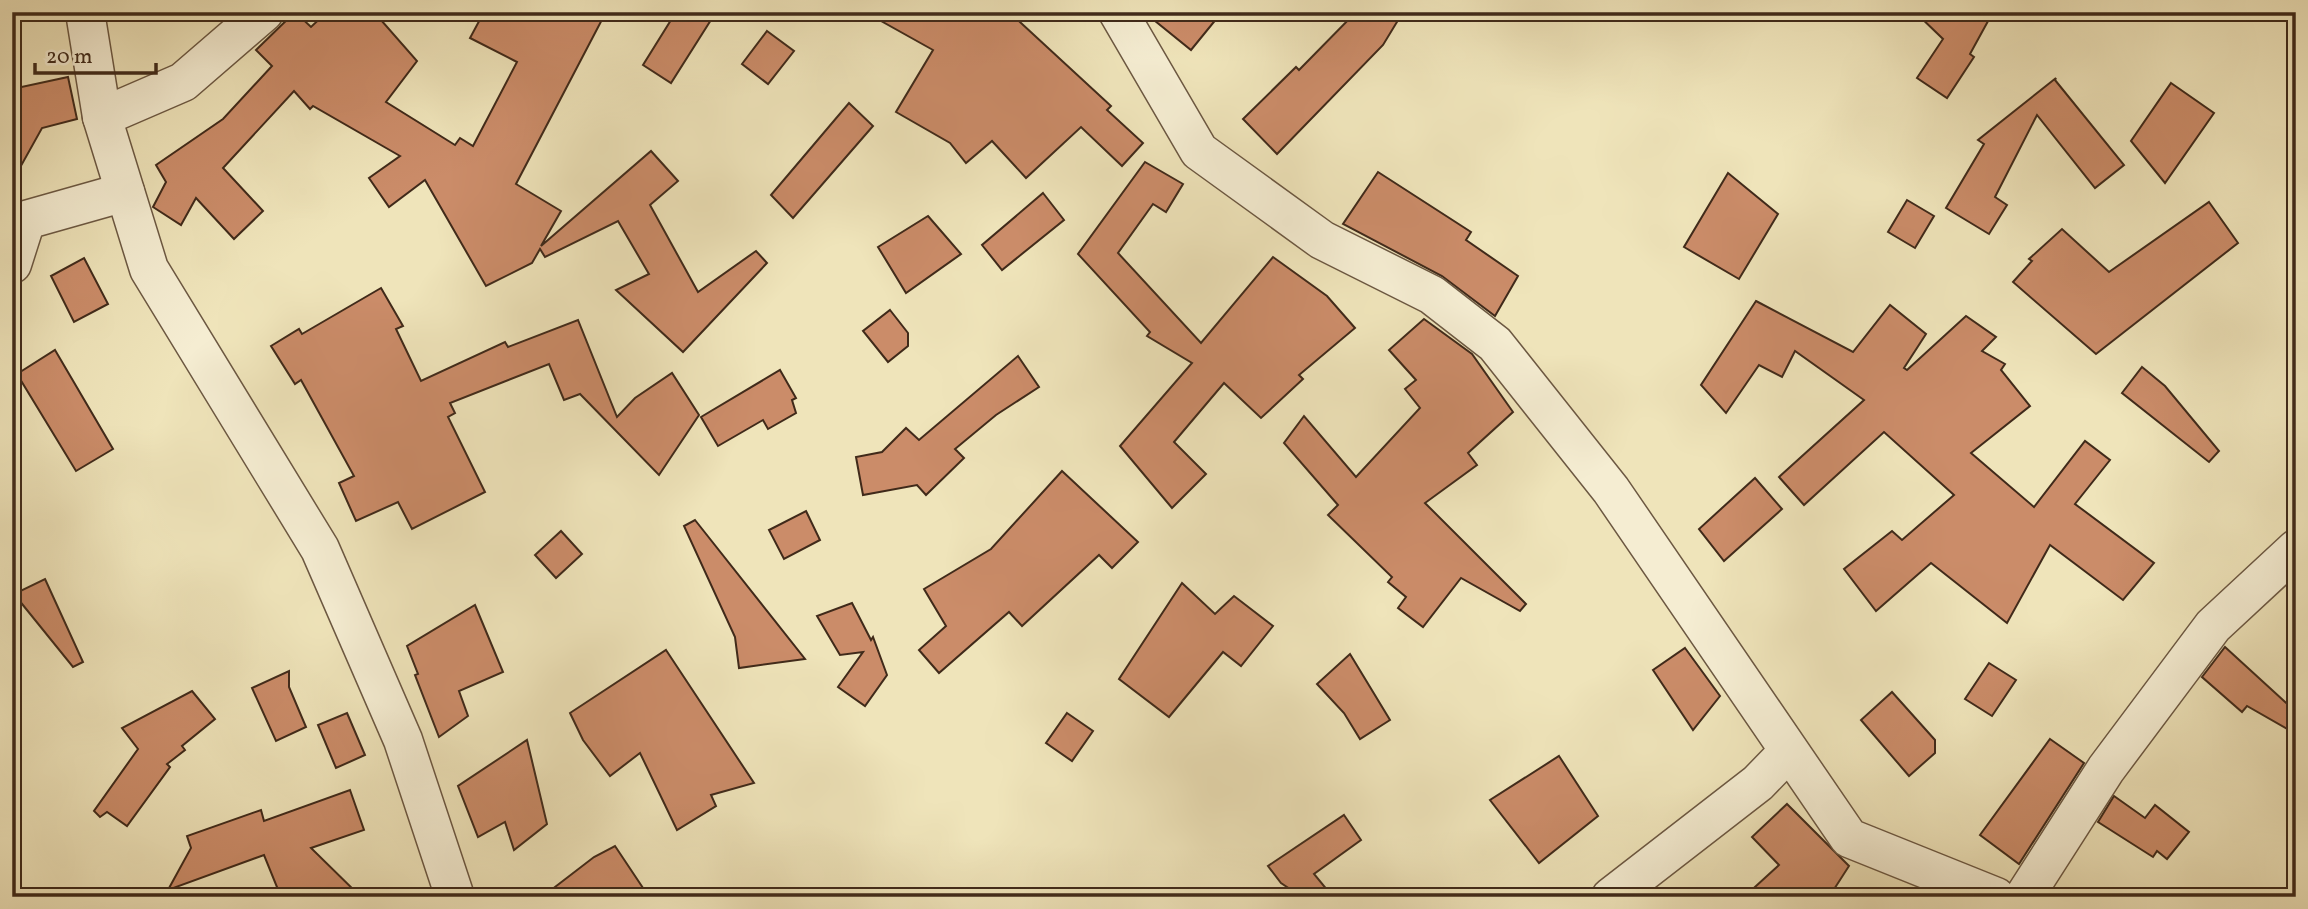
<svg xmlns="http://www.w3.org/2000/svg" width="2308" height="909" viewBox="0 0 2308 909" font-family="Vollkorn,serif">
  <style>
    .building { fill: #cb8c69; stroke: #402a1a; stroke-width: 2 }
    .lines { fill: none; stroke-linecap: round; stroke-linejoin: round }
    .minor-casing { stroke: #6c5842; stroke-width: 41 }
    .minor { stroke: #f5edd2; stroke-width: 38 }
  </style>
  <rect width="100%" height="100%" fill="#efe4ba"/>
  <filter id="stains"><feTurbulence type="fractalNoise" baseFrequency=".00286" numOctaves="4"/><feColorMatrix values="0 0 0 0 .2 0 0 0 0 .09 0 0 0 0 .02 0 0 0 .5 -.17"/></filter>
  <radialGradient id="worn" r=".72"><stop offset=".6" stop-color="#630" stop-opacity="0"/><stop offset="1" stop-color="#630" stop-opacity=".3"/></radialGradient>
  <g class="building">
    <polygon points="295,12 311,27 327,12 374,12 417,61 386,102 455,145 460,138 473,146 517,62 470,38 484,12 606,12 516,184 561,211 541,246 651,151 678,181 650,205 698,292 756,251 767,263 683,352 616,290 649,274 618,221 545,257 540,249 532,263 486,286 425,180 389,207 369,178 400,156 313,106 310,109 294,91 223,168 263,211 234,239 196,198 181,225 153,207 166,182 156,165 223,119 272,66 256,50"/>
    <polygon points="676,12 716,12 671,83 643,65"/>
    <polygon points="865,12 1009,12 1111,106 1107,110 1143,143 1122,166 1081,127 1026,178 992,141 966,163 950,143 896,112 933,50"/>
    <polygon points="1144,12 1222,12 1191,50"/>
    <polygon points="1356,12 1403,12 1383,45 1277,154 1243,119 1296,67 1299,70"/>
    <polygon points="1915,12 1993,12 1970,54 1974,57 1947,98 1917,78 1943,39"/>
    <polygon points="767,31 794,51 768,84 742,64"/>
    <polygon points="68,77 77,119 42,128 12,182 12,89"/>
    <polygon points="2056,78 2055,80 2124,165 2095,188 2037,115 1995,197 2007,205 1989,234 1946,208 1984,144 1978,140"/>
    <polygon points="2171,83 2214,113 2165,183 2131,141"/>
    <polygon points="849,103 873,126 793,218 771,195"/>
    <polygon points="1145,162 1183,184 1166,212 1153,204 1118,253 1201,343 1273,257 1327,296 1355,328 1299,375 1303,379 1261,418 1224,383 1174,442 1206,474 1172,508 1120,446 1192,363 1147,336 1150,332 1078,254"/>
    <polygon points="1378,172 1471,232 1466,240 1518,276 1495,316 1442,276 1343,224"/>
    <polygon points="1728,173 1778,214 1739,279 1684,247"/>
    <polygon points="1043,193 1064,220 1002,270 982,245"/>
    <polygon points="1907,200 1934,216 1915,248 1888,232"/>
    <polygon points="2209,202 2238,243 2096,354 2013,282 2032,261 2029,259 2062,229 2109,272"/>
    <polygon points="928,216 961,254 906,293 878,247"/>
    <polygon points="84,258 108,304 74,322 51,276"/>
    <polygon points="381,288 403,326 396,329 421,381 505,342 508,347 578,320 617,417 635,398 672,373 699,415 659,475 580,394 564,400 549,364 450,403 455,413 448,417 485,492 412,529 398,502 356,521 339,483 354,476 301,380 295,384 271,346 299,329 302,334"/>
    <polygon points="1756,301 1853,352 1890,305 1926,334 1904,368 1907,370 1966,316 1996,337 1982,351 2005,364 2001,370 2030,406 1971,453 2034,507 2085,441 2110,460 2075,504 2154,563 2123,600 2050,545 2007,623 1931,563 1876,611 1844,569 1892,531 1902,540 1954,495 1884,432 1804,505 1779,477 1864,400 1795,351 1782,377 1759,365 1726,413 1701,385"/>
    <polygon points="890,310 908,333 908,346 888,362 863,331"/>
    <polygon points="1424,319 1472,354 1513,412 1468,453 1477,465 1425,503 1526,604 1520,611 1461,578 1423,627 1398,608 1406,597 1388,582 1392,577 1328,515 1338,505 1284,443 1304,416 1356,477 1420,408 1405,389 1416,380 1389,350"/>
    <polygon points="55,350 113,449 76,471 17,374"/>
    <polygon points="1018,356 1039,387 996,415 955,449 964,458 926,495 917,485 863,495 856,457 882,452 906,428 919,440"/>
    <polygon points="2142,367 2165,386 2219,451 2209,462 2122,393"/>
    <polygon points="780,370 796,398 792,400 796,413 768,429 763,420 718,446 701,417"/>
    <polygon points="1062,471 1138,542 1112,568 1099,555 1022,626 1009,612 939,673 919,650 946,626 924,589 991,549"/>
    <polygon points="1755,478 1782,509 1724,561 1699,529"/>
    <polygon points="806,511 820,540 784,559 769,530"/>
    <polygon points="695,520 805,659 739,668 735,637 684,526"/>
    <polygon points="561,531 582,554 556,578 535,555"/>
    <polygon points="45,579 83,662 73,667 14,594"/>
    <polygon points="1182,583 1215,614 1234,596 1273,626 1241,666 1223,652 1169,717 1119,679"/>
    <polygon points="852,603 871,640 873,637 887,675 865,706 838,687 863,652 840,655 817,616"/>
    <polygon points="475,605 503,672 459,691 468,716 439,737 415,675 418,674 407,646"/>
    <polygon points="2225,647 2296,712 2296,734 2247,706 2242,712 2202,677"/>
    <polygon points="1685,648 1720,696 1693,730 1653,670"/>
    <polygon points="666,650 754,783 711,795 716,806 677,830 640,753 610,776 583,740 570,713"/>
    <polygon points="1350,654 1390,720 1360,739 1344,713 1317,684"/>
    <polygon points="1989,663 2016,680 1992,716 1965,699"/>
    <polygon points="289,671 289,687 306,727 276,741 252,688"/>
    <polygon points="192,691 215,719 182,746 185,750 167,764 170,767 127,826 107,812 100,817 94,811 138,749 122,728"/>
    <polygon points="1892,692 1935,740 1935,753 1909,776 1861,720"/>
    <polygon points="347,713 365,755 336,768 318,725"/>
    <polygon points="1067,713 1093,731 1072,761 1046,743"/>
    <polygon points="2050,739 2084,763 2019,864 1980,835"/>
    <polygon points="527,740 547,824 514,850 505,822 478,837 458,786"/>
    <polygon points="1559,756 1598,816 1539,863 1490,800"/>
    <polygon points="350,790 364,830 311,848 361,897 281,897 264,855 168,890 191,848 187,836 261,810 264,821"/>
    <polygon points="2114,796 2145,818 2155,805 2189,832 2167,859 2157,851 2153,857 2098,822"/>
    <polygon points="1787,804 1849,866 1829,897 1744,897 1779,865 1752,837"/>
    <polygon points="1344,815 1361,840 1314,874 1333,897 1302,897 1281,883 1268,866"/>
    <polygon points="615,846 649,897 542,897 594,857"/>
  </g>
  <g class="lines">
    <g class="minor-casing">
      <g id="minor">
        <polyline points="85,12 102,117 149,269 320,549 403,740 455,897"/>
        <polyline points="1118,12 1199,151 1322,240 1432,295 1495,344 1611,490 1849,838 1996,897"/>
        <polyline points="102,117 183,82 264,12"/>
        <polyline points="12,264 26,220 125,192"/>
        <polyline points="1611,897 1758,783 1788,752"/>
        <polyline points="2024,897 2106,769 2213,626 2296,549"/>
      </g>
    </g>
    <use href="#minor" class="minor"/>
  </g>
  <rect width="2308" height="909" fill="none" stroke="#efe4ba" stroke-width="42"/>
  <rect x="14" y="14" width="2280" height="881" fill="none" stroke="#402a1a" stroke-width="3.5"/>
  <rect x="21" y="21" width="2266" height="867" fill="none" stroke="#402a1a" stroke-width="2"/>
  <path d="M35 63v10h121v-10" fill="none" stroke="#402a1a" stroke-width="3.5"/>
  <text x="46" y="63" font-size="21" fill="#402a1a" stroke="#f5edd2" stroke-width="5" paint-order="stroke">20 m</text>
  <rect width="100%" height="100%" filter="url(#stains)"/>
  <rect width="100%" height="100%" fill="url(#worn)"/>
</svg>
